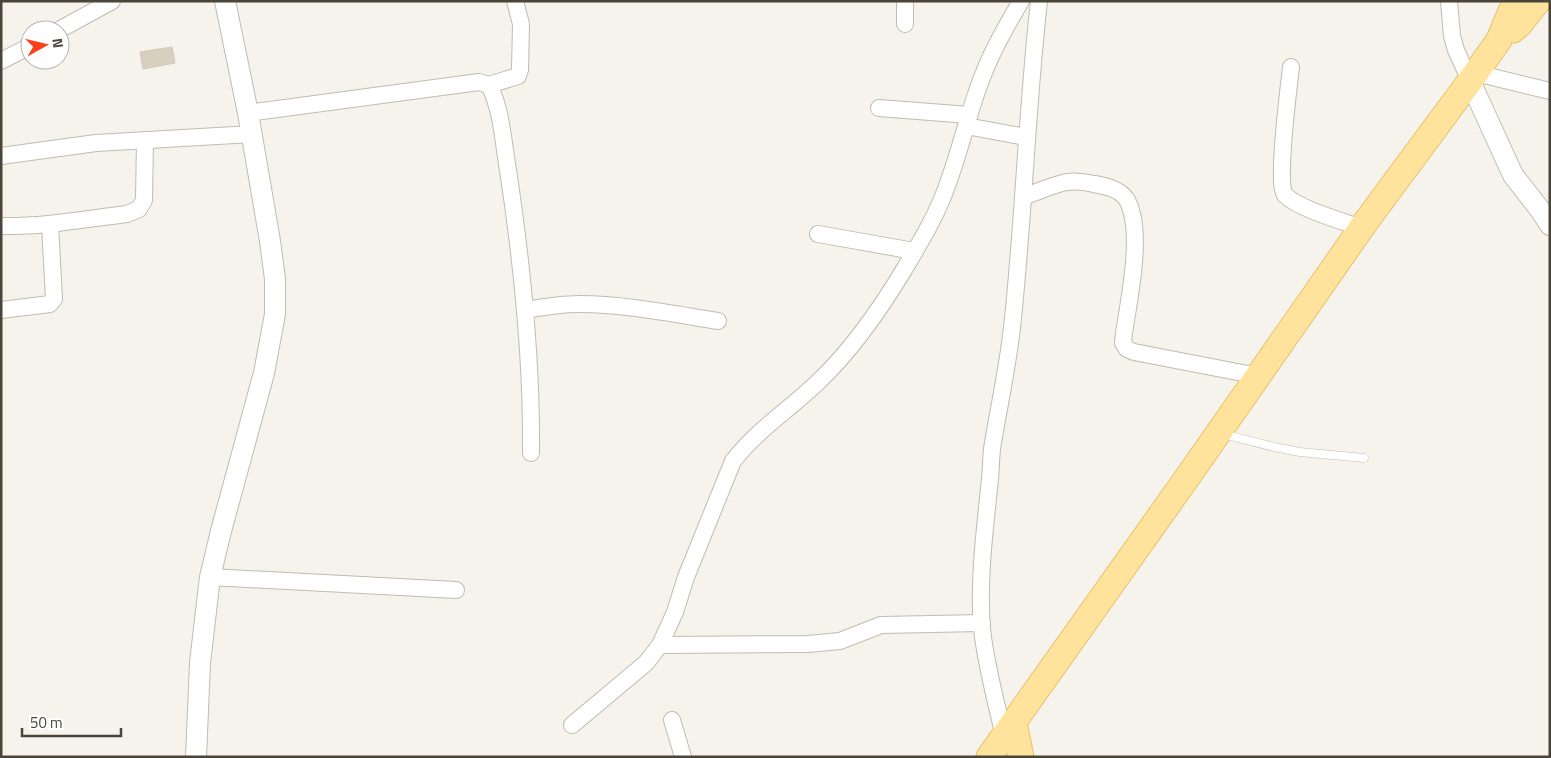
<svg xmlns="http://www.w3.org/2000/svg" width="1551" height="758" viewBox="0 0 1551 758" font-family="'Titillium Web',sans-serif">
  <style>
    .building { fill: #d8cfc1; stroke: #d3c7b4 }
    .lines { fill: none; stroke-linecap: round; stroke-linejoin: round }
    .service-casing { stroke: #c2bbae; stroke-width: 9 }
    .minor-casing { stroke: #c2bbae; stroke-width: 18 }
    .tertiary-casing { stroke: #c2bbae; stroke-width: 22 }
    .primary-casing { stroke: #e6c16a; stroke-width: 27 }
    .service { stroke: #fff; stroke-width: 8 }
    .minor { stroke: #fff; stroke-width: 16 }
    .tertiary { stroke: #fff; stroke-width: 20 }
    .primary { stroke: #ffe39c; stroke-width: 25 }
  </style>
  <rect width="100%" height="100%" fill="#f6f3ec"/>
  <polygon class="building" points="172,47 175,63 143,69 140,52"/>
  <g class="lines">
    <g class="service-casing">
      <polyline id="service" points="1223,434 1274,447 1300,452 1364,458"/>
    </g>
    <g class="minor-casing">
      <g id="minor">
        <polyline points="905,1 905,24"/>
        <polyline points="1449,1 1452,36 1456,50 1470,81"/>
        <polyline points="59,30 112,1"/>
        <polyline points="1,61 30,46"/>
        <path d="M1291,67C1289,85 1276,186 1285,195C1299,209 1342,221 1362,228"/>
        <polyline points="1476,73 1550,91"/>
        <polyline points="489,85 518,76 520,70 521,24 515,1"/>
        <polyline points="879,108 969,115"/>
        <path d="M248,113L479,82L489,85C502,110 503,142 508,170C522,263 532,358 531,453"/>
        <polyline points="966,126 1026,137"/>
        <polyline points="1,156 96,143 252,134"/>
        <path d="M1023,197C1037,192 1052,185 1067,182C1076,181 1085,182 1094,184C1106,186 1120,189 1127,200C1144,231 1129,299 1124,333L1123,343L1127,349L1134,352L1258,376"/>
        <path d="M1,226C44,227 85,219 127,214L139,209L144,200L145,140"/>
        <polyline points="818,234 914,251"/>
        <polyline points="1,310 50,304 54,299 50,224"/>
        <path d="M525,310C543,307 561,304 579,304C624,304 674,314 718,321"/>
        <polyline points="210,577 456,590"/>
        <polyline points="660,645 808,644 840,641 881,625 982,623"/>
        <polyline points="672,720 683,757"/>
        <path d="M572,725L646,663L660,645L675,612L686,577L733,461C757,430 790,409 818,382C853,349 881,308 905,268C921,241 938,213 948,183C961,148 969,110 983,75C993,49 1007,25 1021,1"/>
        <path d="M1004,737C996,701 986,666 982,629C978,579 985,529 990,479C991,469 991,458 992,449C999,405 1009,362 1013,318C1024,212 1027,107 1039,1"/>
      </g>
    </g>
    <g class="tertiary-casing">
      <g id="tertiary">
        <polyline points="1470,81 1513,175 1541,211 1550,225"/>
        <polyline points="196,757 200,663 210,577 221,531 264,373 275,314 275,279 270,241 248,113 225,1"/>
      </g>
    </g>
    <g class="primary-casing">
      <g id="primary">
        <polyline points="1513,30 1520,24 1538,1"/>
        <polyline points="1014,723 1021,757"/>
        <polyline points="989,757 1189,475 1367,220 1470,81 1499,40 1511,11 1518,1"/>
      </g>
    </g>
    <use href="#service" class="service"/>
    <use href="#minor" class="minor"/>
    <use href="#tertiary" class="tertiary"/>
    <use href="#primary" class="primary"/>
  </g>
  <rect width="1551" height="758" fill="none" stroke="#4b4439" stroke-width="5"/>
  <g transform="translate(45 45) rotate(82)"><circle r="24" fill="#ffffff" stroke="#b7b4b0"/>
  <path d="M0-4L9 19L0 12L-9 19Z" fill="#fc3f1d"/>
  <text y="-8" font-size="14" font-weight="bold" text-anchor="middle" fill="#4b4439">N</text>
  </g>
  <path d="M22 728v8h99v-8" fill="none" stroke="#4b4439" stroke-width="2.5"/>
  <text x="30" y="728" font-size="15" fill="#4b4439" stroke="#ffffff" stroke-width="4" paint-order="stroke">50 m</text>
</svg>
